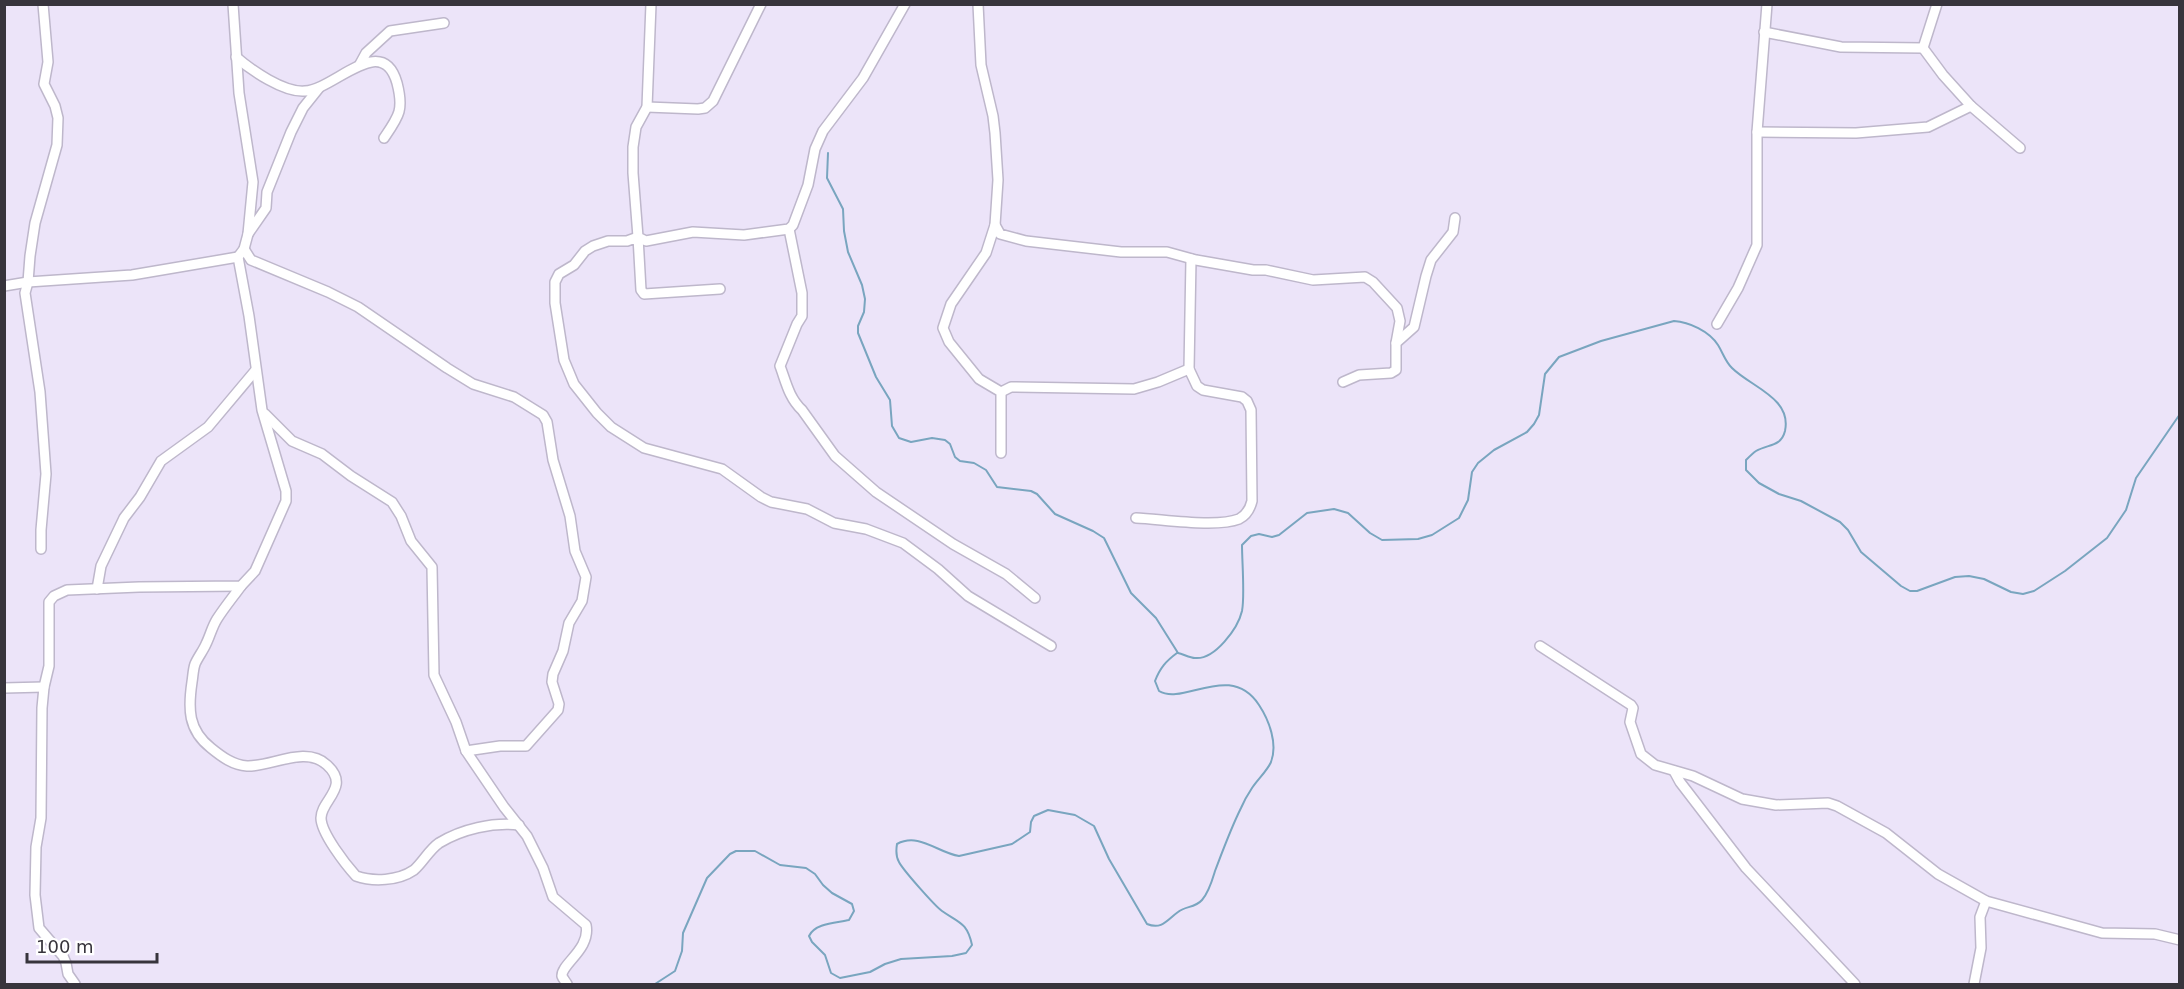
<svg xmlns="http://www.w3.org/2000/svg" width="2184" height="989" viewBox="0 0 2184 989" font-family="'DejaVu Sans',sans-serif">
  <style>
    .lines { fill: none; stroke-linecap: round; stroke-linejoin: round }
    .stream { stroke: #79a5bf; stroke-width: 2 }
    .street-casing { stroke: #beb7cb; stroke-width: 12 }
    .street { stroke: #fff; stroke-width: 9 }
  </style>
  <rect width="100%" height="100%" fill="#ece4f9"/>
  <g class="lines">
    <g class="stream">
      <polyline points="828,153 827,178 843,209 844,231 848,252 862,285 865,299 864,312 858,326 858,333 876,377 890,400 892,426 899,438 911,442 932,438 945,440 950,444 955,457 960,461 974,463 986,470 997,487 1031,491 1037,494 1055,514 1093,531 1104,538 1131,593 1156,618 1178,653"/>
      <path d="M1178,653C1183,654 1190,658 1195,658C1215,660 1238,628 1242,611C1245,596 1242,562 1242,545L1251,536L1259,534L1272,537L1279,535L1307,513L1334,509L1348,513L1370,533L1382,540L1418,539L1432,535L1459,518L1468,500L1472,472L1478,463L1494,450L1527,432L1534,424L1539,415L1545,374L1559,357L1601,341L1674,321C1689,322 1709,331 1718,345C1723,353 1725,361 1732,368C1751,387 1792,398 1785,431C1781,447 1768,444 1756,451C1753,453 1749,457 1746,460V470L1759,483L1779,494L1801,501L1840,522L1848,530L1861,552L1901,586L1910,591H1917L1955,577L1969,576L1984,579L2011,592L2023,594L2034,591L2065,571L2107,538L2126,510L2136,478L2180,414"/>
      <path d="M655,984L675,971L682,951L683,933L707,878L730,854L736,851H755L780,865L806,868L815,874L823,885L832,893L852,904L854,911L849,920C836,923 815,923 809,936L812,942L825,955L831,973L840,978L870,972L885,964L901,959L952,956L966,953L972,945C967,922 959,923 942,911C935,906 903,870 899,862C896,857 896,850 897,844C919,832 938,853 959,856L1012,844L1030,832L1031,822L1034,816L1048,810L1075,815L1094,826L1109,859L1147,924C1162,930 1167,920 1178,912C1185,906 1195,908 1202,900C1209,892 1212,881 1215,871C1223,850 1231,828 1241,808C1244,801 1248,794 1252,788C1258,779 1267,771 1271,762C1278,744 1269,720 1259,705C1230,661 1184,706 1159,691L1155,681C1160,668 1166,661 1177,653"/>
    </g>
    <g class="street-casing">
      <g id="street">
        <polyline points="651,4 647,107 636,127 633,147 633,173 638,237 646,241 693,232 744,235 789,229 793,225 808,185 815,149 823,131 863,78 905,4"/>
        <polyline points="978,4 981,65 993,116 995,133 998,180 995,225 986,253 951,304 943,328 949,342 979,379 1001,392 1001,453"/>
        <polyline points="1937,4 1923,48 1943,75 1971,106 2020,148"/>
        <polyline points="1764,32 1841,47 1923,48"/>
        <path d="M236,57C251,70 284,93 305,91C334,90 382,31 397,83C404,110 399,116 384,138"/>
        <polyline points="360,64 366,53 390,31 444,23"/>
        <polyline points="647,107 698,109 705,108 713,101 761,4"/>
        <polyline points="1757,132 1856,133 1928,127 1971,106"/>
        <polyline points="995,225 1000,234 1026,241 1121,252 1167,252 1196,260 1253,270 1266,270 1313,280 1365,277 1373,282 1397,308 1400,321 1396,343"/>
        <path d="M789,229L802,293V316L797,324L780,366C786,382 789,398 802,410L835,456L876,492L953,544L1006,574L1035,598"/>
        <polyline points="248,234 266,208 267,192 291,132 303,108 319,88"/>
        <polyline points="244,249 251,260 328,292 358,307 447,368 473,384 514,397 543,415 547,422 553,460 570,516 575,551 586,577 582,601 569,623 563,651 553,674 552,682 559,704 558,710 526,746 500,746 466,751"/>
        <polyline points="4,286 28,282 132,275 238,257"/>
        <polyline points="720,289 644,294 641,290 638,237 627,241 608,241 593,246 585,251 574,265 559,274 555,282 555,303 564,360 574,384 597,413 611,427 644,448 722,469 761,497 771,502 807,509 834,523 866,529 903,543 938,569 968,596 1051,646"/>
        <polyline points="1717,324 1738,288 1757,245 1757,132 1767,4"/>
        <polyline points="1343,382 1359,375 1391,373 1396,370 1396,343 1414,327 1426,276 1431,260 1453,232 1455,218"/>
        <polyline points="1001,392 1011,387 1134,389 1158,382 1189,369"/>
        <path d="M265,414L292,441L322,454L351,476L392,502L401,516L411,541L432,567L434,675L456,722L466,751L504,807L527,836L543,868L553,897L586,925C591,949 561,964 562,976C563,979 566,982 567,984"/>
        <path d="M1136,518C1162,519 1216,528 1239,519C1247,515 1250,509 1252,501L1251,410L1247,401L1242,397L1203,390L1197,386L1189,369L1191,259"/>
        <polyline points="41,549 41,530 46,474 40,392 25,293 28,282 30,256 35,223 57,145 58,118 55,106 44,84 48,62 43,4"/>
        <path d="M241,586C233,597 224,608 217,619C212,627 210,636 206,644C203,651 198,657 195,664C193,670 193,676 192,682C188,709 188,730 211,748C222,757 233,765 247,766C271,767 306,745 327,765C351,787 321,800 321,818C321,833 346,865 356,876C373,882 398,881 414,870C423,862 429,850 439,843C462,829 493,822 519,825"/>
        <polyline points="97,589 101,566 124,518 140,497 161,461 208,427 255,371"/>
        <polyline points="1540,646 1631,705 1633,708 1630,722 1641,754 1655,765 1693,776 1742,799 1776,805 1828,803 1837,806 1886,833 1938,874 1986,901 2102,933 2155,934 2180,940"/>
        <polyline points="4,688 44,687"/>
        <polyline points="1674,771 1680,782 1746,868 1855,984"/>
        <polyline points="75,984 68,974 66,963 63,956 39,928 35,895 36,847 41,818 42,708 44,687 49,666 49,602 54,596 67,590 139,587 241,586 255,571 286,501 286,491 262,410 249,316 238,257 244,249 248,234 253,182 239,93 233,4"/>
        <polyline points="1974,984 1981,948 1980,917 1986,901"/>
      </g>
    </g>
    <use href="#street" class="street"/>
  </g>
  <rect width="2184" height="989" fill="none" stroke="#37343c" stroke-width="12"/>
  <path d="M27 953v9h130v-9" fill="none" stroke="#37343c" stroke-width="3"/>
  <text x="36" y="953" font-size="18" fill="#37343c" stroke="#ffffff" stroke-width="4.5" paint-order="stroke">100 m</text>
</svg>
